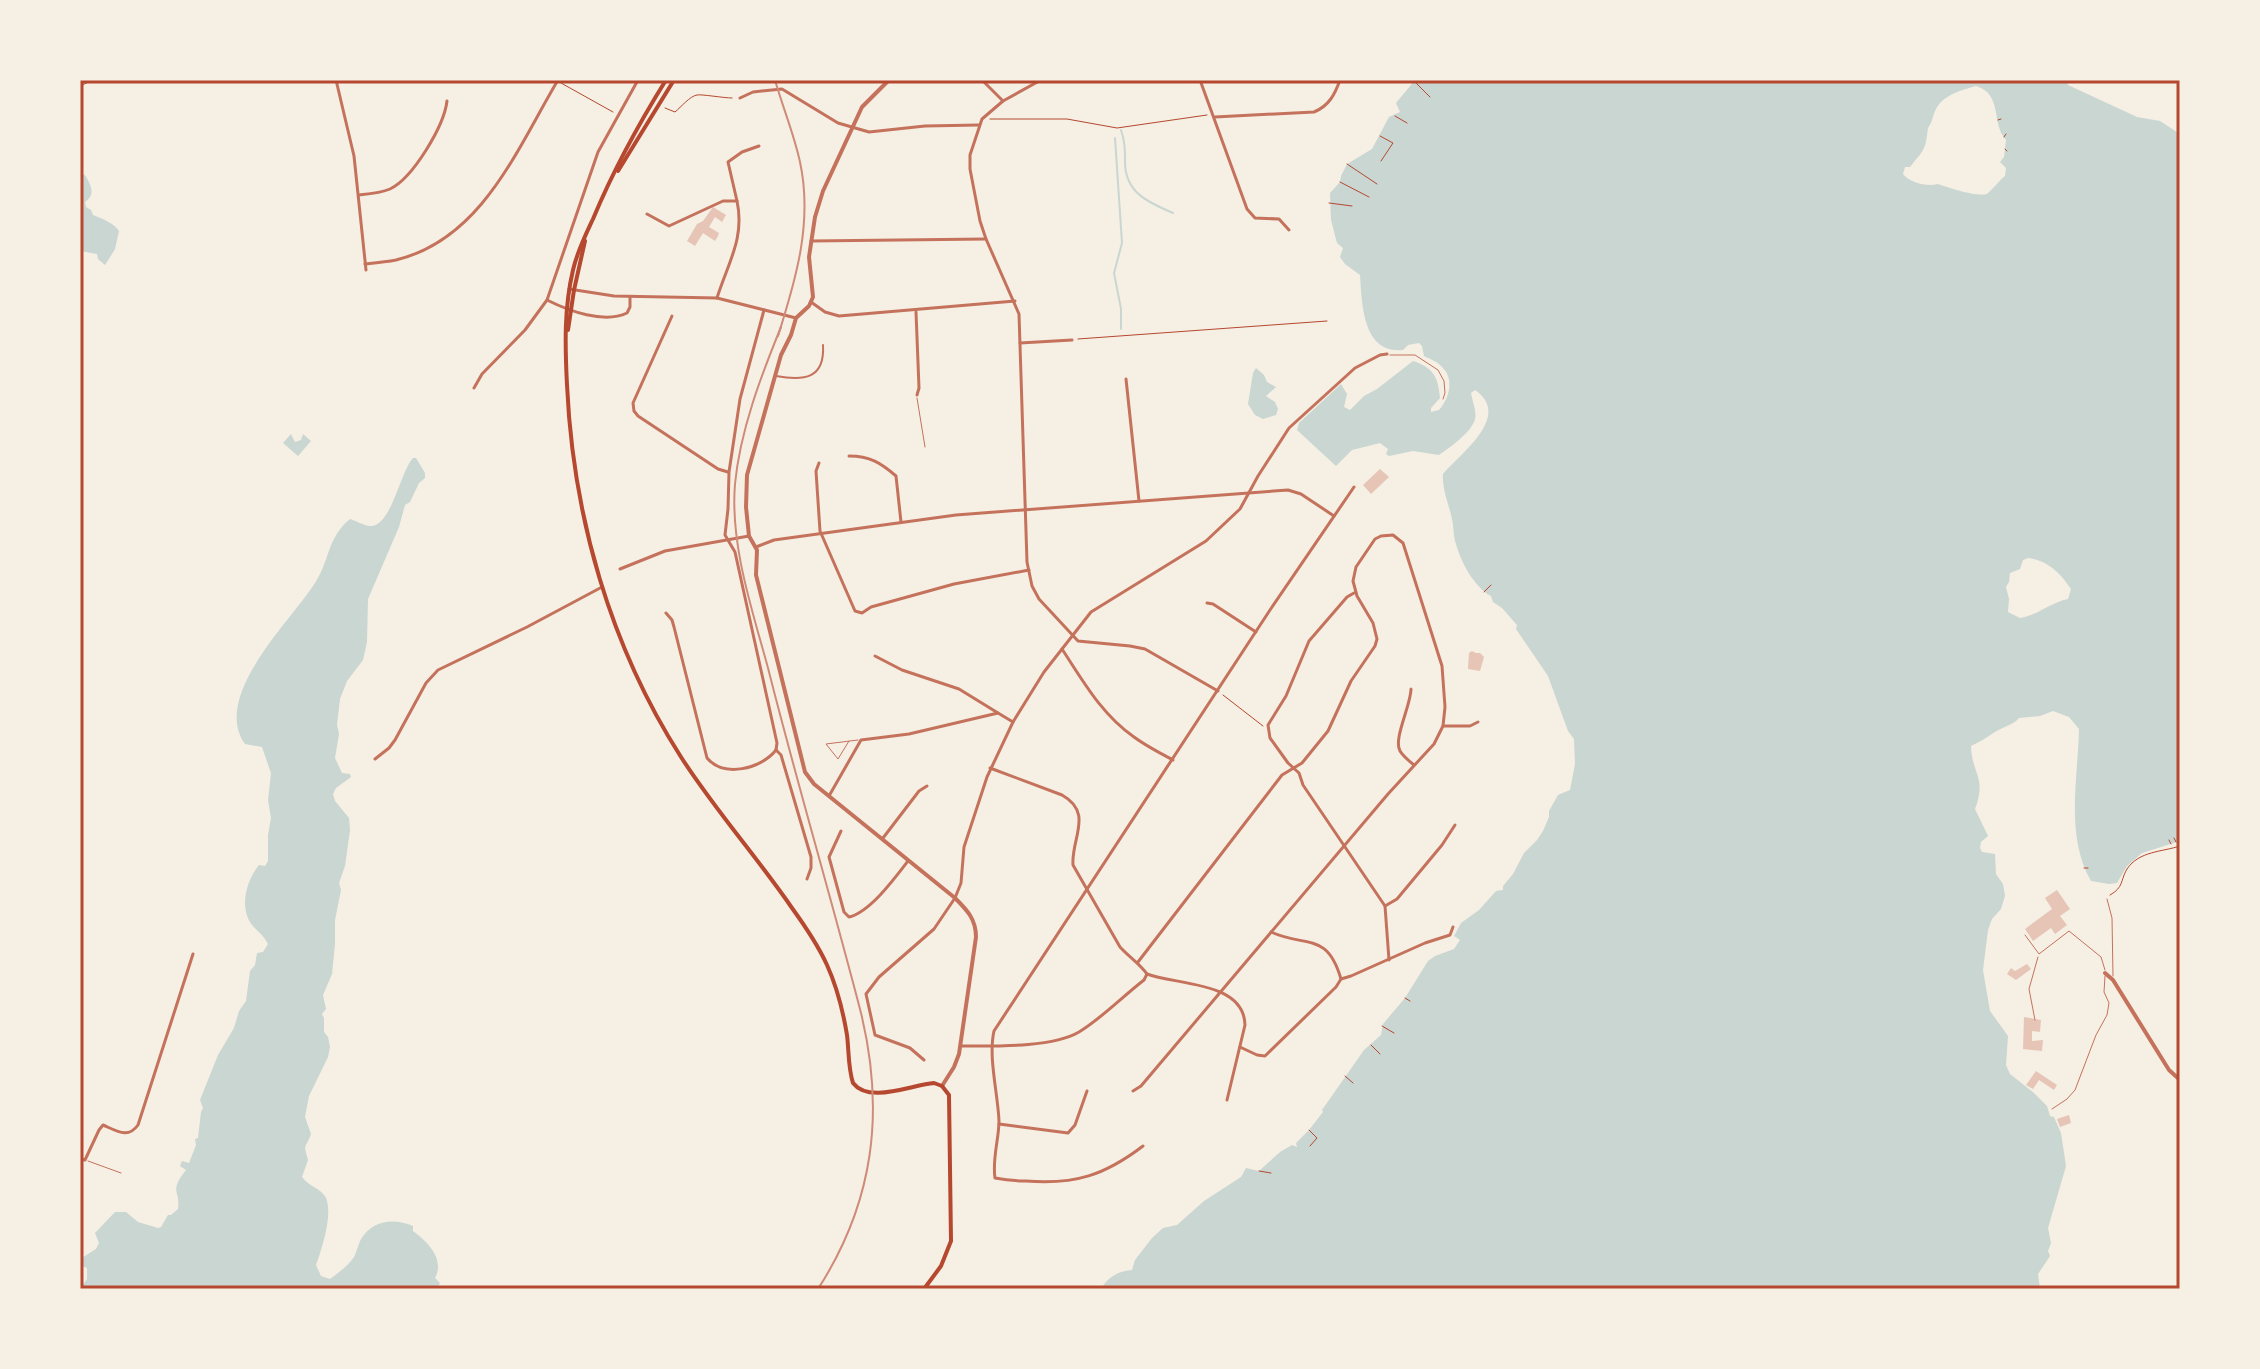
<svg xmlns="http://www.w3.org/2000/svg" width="2260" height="1369" viewBox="0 0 2260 1369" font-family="'PT Sans Narrow',sans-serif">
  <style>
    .water { fill: #c9d6d2; fill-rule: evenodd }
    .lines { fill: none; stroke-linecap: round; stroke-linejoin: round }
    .stream { stroke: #c9d6d2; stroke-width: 2 }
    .building { fill: #e6c5b7 }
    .path { stroke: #b5482f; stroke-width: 1 }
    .service { stroke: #c5725c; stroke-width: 1 }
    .pedestrian { stroke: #c5725c; stroke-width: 2 }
    .minor { stroke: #c5725c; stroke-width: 3 }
    .tertiary { stroke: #c5725c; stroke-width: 4 }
    .secondary { stroke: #b5482f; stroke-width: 4 }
    .tram { stroke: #cf8b77; stroke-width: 2 }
    .neatline { fill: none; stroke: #b5482f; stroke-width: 3 }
  </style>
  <rect width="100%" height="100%" fill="#f6efe4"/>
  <g class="water">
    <path d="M1415,80H2067L2068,85L2137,117L2160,121L2180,134V841L2142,853L2127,866L2117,883L2109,884L2091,881C2065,835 2078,779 2079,729L2069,717L2053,711L2040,716L2019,718C2012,726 2004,726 1995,732C1987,737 1980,742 1971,746C1972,775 1987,777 1975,809L1988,836L1981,842L1980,848L1982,852L1995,854L1996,874L2003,884L2005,896L2001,909L1992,919L1988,930L1983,970L1990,1011L2008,1036L2006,1065L2010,1074L2034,1093L2047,1106L2050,1116L2054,1117L2061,1133L2066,1166L2048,1228L2051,1243L2048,1251L2050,1256L2038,1274L2040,1289H1101C1108,1277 1118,1271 1132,1270L1135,1260L1152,1238L1163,1228L1177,1225L1204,1201L1241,1177L1246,1168L1259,1171L1280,1152L1292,1145L1297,1147L1296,1143L1309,1130L1323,1112L1322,1110L1364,1050L1381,1035L1383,1024L1405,998L1428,961L1435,956L1454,949L1460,940L1454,936L1461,923L1479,910L1496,891L1503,890V886L1513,874L1524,853L1537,840L1543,831L1549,817V811L1558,795L1570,790L1575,764L1574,739L1568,731L1548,676L1516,629L1517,625L1502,608L1493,602L1491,596C1474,587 1461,562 1456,544C1453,536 1454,527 1452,519C1449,504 1442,490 1443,474C1460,454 1513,416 1475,390L1471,393C1472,400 1477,412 1475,419C1472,432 1449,448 1439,455L1413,451L1389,456L1386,454L1388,449L1380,443L1352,450L1336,466L1297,430L1299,423L1341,384L1347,394L1344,407L1350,410L1364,396L1377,389L1413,361C1434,368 1438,377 1440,398L1431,408V412L1439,410C1449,399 1455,379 1442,367C1438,362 1430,359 1424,356L1422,346L1419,343L1408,345L1403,350C1363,354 1362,305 1360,275L1345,264L1340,257L1343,248L1337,243L1331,220L1330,193L1340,182L1341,176L1347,164L1372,149L1389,117L1400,112L1396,103ZM1976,86C2003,94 1991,124 2006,140L2004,157L2000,162L2006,168L2005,176C2001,179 1990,192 1987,194C1977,197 1949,188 1938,184C1927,187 1910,183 1903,174L1905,167H1910C1925,148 1925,151 1928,128C1933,121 1932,117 1936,109C1943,95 1962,90 1976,86ZM2028,558C2047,560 2060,573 2071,589L2068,599C2050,603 2038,615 2020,618L2008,612L2009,599L2006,587L2009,582L2010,573L2020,569L2023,560Z"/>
    <path d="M80,173L85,175C91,185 96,195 85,202L86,207L91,210L93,215C101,218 114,223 119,231L115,249L105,265L98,259L97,254L80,251Z"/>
    <polygon points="1256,368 1264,375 1267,382 1276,387 1266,396 1275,402 1278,409 1276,415 1263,419 1255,415 1248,404 1253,373"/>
    <polygon points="291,434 295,442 301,440 303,434 311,441 298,456 283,443"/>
    <path d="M413,458H416L425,473V478L419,483L410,502L405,505L399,527L368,599L367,642L363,660L347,681L340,699L337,725L339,734L335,758L342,773L350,774L351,777L336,788L333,794L335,801L349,818L350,830L345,866L339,883L341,890L335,920V944L332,974L323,995L326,1009L322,1014L324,1018V1032L328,1037L330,1047L328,1057L309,1096L305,1117L311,1134C305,1151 303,1141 308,1160L302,1177C308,1186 321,1188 326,1198C333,1215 322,1248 316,1265L321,1276L330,1279C337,1274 349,1265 354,1257C357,1251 358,1245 361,1239C373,1220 394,1218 413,1226V1231C428,1242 445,1259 435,1278L440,1283L437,1289H80L87,1279V1268L80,1265V1259L96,1249L99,1243L95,1233L115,1212H126L138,1222L158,1228L161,1227L168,1215H171L178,1209C181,1190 168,1193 186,1170L180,1166L182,1161L189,1163L196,1145L195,1139L198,1138L201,1112L203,1108L200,1100L218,1055L234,1028L239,1011L246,1001L250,971L255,965L257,953L263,952L268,944C262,933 259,933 252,925C239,908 246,881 259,865L265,866L268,861V835L271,818L268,800L271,773L262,747L245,744C211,696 290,622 315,583C330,560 327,538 350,519C356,521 363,525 369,526C391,529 400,472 413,458Z"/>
  </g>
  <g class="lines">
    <g class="stream">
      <path d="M1121,130C1125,141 1125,151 1125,162C1125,192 1147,202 1173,213"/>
      <polyline points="1115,138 1122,243 1114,273 1121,309 1121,329"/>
    </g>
  </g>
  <g class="building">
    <polygon points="713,207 726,215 722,222 715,217 709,227 719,233 718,236 715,241 703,233 695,246 687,241 697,224 703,221"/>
    <polygon points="1380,469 1389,477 1371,494 1363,485"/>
    <polygon points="1472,651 1476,653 1480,653 1484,657 1480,671 1468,669 1469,653"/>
    <polygon points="2057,890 2070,909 2060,916 2067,925 2055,934 2051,928 2033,941 2025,929 2052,909 2045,898"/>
    <polygon points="2027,964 2031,969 2016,980 2007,974 2011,968 2015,971"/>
    <polygon points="2024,1017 2041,1020 2040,1032 2032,1031 2032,1041 2043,1040 2042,1051 2023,1049"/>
    <polygon points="2036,1071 2057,1085 2054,1090 2039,1080 2033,1089 2026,1085"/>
    <polygon points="2069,1115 2071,1123 2060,1127 2057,1119"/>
  </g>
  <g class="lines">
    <g class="path">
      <polyline points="1414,81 1430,97"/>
      <polyline points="561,83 613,112"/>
      <polyline points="80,86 93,80"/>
      <path d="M665,108L675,112C681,107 690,96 697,95C701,94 724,98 732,98"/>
      <polyline points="1395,116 1407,123"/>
      <polyline points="990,119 1067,119 1117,128 1207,115"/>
      <polyline points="1998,120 2001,119"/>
      <polyline points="1380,136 1393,143 1381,161"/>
      <polyline points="2004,137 2006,134"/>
      <polyline points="2005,149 2007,151"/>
      <polyline points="1347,164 1377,184"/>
      <polyline points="1340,182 1369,197"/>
      <polyline points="1329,203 1352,206"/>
      <polyline points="1078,339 1327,321"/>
      <polyline points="1484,592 1491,585"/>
      <polyline points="1223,695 1263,726"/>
      <polyline points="2174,838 2176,842"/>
      <polyline points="2169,840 2171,844"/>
      <polyline points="2084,868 2088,868"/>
      <path d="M2110,895C2124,887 2120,881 2127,869C2139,851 2162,852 2180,846"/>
      <polyline points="1405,998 1410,1001"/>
      <polyline points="1382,1026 1394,1033"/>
      <polyline points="1371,1045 1380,1054"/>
      <polyline points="1345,1076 1353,1083"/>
      <polyline points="1309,1130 1317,1138 1310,1146"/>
      <polyline points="1259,1171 1271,1173"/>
    </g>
    <g class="service">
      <polyline points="1390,355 1415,355 1438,370 1444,381 1445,393 1443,399"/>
      <polyline points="917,398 925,447"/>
      <polyline points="849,741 838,759 826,744 858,740"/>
      <polyline points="2107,899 2112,918 2113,976"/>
      <polyline points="2025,935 2039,954 2069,931 2101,957 2105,970"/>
      <polyline points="2035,1020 2029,989 2038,957"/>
      <polyline points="2052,1109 2067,1099 2075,1090 2096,1035 2107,1015 2109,1003 2104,992 2105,976"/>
      <polyline points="88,1161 121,1173"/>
    </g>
    <path class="pedestrian" d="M776,376C804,381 825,379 823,345"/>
    <g class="minor">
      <polyline points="336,80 354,156 366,270"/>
      <polyline points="982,80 1003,101"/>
      <polyline points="1041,80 1003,101 982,119 970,155 970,169 980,221 986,239 1019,314 1027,562 1032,586 1039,599 1078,641 1130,646 1145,649 1218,691"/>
      <polyline points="1200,80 1247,209 1255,218 1279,219 1289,230"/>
      <polyline points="740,98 753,92 782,89 838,123 869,132 925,126 979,125"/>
      <path d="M1215,117L1314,112C1329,106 1335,94 1340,80"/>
      <path d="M359,195C369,194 381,193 390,189C413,178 444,126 447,101"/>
      <polyline points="737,201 728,162 742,152 759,146"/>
      <path d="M647,214L669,226L723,201H737C745,238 728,263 717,298"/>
      <polyline points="811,241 986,239"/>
      <path d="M365,264C375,263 386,262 396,260C482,239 517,149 558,80"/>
      <polyline points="569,289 614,296 717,298 796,318"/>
      <path d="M547,300C569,311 604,324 627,313L630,307V297"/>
      <polyline points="811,302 825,312 839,316 1015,301"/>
      <polyline points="764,310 740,399 729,472 728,509 725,535 735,552 777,743 776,750"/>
      <polyline points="916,312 919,388 917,395"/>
      <polyline points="672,316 633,403 634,411 638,416 718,469 728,472"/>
      <polyline points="1020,343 1072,340"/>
      <polyline points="1126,379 1139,501"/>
      <polyline points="474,388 482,374 525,330 547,300 598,152 638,80"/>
      <path d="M849,456C870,456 881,463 896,476L901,522"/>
      <polyline points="819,463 816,471 820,531 855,611 862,613 871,607 954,584 1029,570"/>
      <polyline points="756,547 774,540 956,515 1288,490 1301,494 1334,516"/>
      <polyline points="620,569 665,551 749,536"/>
      <polyline points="1354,593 1347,597 1309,641 1286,696 1268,725 1270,738 1288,763 1299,773 1303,785 1385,906 1389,960"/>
      <polyline points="1207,603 1213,604 1256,632"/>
      <path d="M666,613L672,620L674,627L707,758C724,778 761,769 776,750"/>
      <path d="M1062,649C1083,681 1102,715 1134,737C1146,746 1160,753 1173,760"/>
      <polyline points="875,656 902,670 959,689 998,713"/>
      <path d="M1411,689C1411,705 1393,739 1400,751C1403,756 1409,761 1414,765"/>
      <polyline points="1443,726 1470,726 1478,722"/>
      <polyline points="776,750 781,755 811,857 811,868 807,879"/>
      <polyline points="375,759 389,748 395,740 426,683 438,670 527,627 602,587"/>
      <path d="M990,768L1062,795C1094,813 1071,838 1073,865L1120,947C1129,957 1139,963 1147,974C1175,985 1244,981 1245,1025L1227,1100"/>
      <polyline points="829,796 861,740 909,734 998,713 1013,722"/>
      <path d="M841,831L829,857L844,912L849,917C870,912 895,878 908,861"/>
      <polyline points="883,838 919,791 927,786"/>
      <polyline points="1385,906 1397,899 1442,845 1455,825"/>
      <path d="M1271,932C1306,948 1327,931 1341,979"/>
      <path d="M960,1046C993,1046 1052,1048 1079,1032C1102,1018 1122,997 1144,980L1147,974"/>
      <polyline points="1240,1047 1257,1055 1265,1056 1336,987 1341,979 1351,976 1425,943 1450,935 1453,927"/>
      <polyline points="924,1060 910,1048 875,1035 866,994 879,977 934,929 955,898 961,883 964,847 987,777 1013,722 1044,672 1091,612 1206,541 1240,509 1258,476 1289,428 1355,368 1380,355 1387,354"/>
      <polyline points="1133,1091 1141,1086 1388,794 1434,744 1443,726 1445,707 1442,666 1403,543 1393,535 1381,536 1375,539 1356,567 1353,581 1357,596 1373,623 1377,639 1375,646 1351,681 1328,731 1302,763 1282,775 1138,962"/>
      <polyline points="999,1124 1068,1133 1075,1125 1087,1091"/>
      <path d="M1143,1146C1105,1175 1075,1185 1026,1181C1016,1181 1005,1180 995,1178C992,1159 999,1139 999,1121C998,1094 988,1057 994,1031L1270,610L1354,487"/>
      <path d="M80,1159L85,1160L99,1130L103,1125C117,1131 128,1139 138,1125L193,954"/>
    </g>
    <g class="tertiary">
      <path d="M889,80L862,107L823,191L815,217L809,257L813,297L809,306L796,318L791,335L781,355L747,475L746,507L749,536L757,550L756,575L805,772L814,784L955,898C967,910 976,919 976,937L959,1054L954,1067L942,1086"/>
      <polyline points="2105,973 2113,980 2169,1070 2180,1080"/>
    </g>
    <g class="secondary">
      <path d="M666,80C638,125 613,171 593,219C585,236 577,252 573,270C564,308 565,346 567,385C573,516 610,646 681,757C715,810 757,857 792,908C805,926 818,945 827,965C837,987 843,1011 847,1035C849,1051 848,1068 853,1083C869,1104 911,1085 934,1083L942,1086L949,1095L951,1241L941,1266L924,1289"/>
      <polyline points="618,171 674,80"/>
      <polyline points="568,330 574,290 585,241"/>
    </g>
    <g class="tram">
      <path d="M775,80C783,108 794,134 800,162C813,222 796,279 778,336"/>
      <path d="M781,327C761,376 740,431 735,484C730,545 752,609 768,668C797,783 831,897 861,1013C885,1112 874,1202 818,1289"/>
    </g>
  </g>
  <rect width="2260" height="1369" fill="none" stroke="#f6efe4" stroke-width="164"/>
  <rect x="82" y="82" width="2096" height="1205" class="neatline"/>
</svg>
